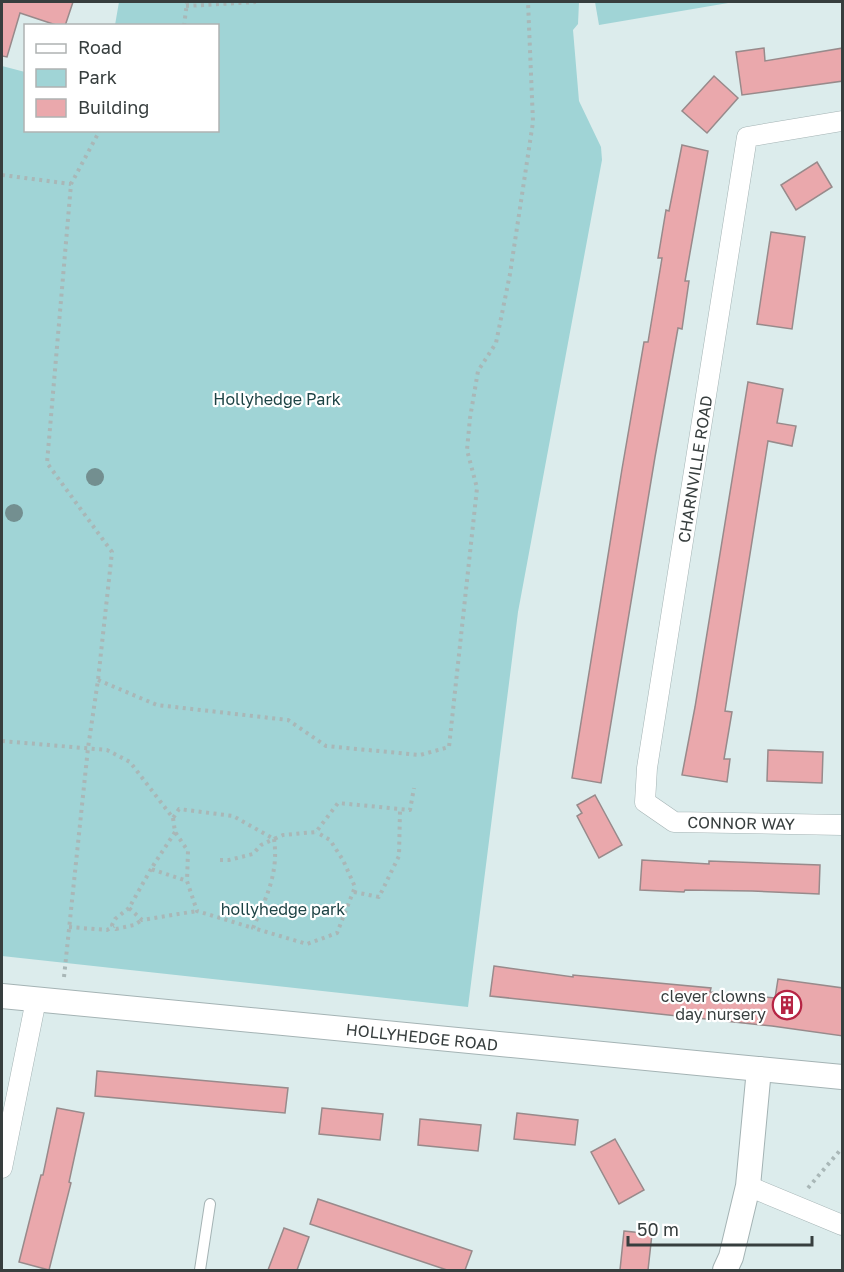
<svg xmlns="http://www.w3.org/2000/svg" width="844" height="1272" viewBox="0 0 844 1272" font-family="'Golos Text',sans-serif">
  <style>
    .green { fill: #a0d4d6 }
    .building { fill: #eaa8ac; stroke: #988a8b; stroke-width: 1.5 }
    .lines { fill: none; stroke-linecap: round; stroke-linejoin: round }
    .service-casing { stroke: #a4b3b4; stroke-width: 12 }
    .minor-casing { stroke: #a4b3b4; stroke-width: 21 }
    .tertiary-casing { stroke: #a4b3b4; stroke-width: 26 }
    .path { stroke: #a9b7b7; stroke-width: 4; stroke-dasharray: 3 4.5; stroke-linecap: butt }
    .service { stroke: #fff; stroke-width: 10 }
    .minor { stroke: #fff; stroke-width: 20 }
    .tertiary { stroke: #fff; stroke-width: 24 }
    .tree { fill: #738f90 }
    .labels { text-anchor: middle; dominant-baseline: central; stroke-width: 4.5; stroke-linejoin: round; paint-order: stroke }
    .park-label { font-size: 16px; fill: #1d4345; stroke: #fff }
    .street-label { font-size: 16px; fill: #373e3e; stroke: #fff }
    .poi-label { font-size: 16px; fill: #373e3e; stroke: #fff; text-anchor: end }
  </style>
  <rect width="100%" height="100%" fill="#dcecec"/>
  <g class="green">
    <polygon points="119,2 579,2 578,24 573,30 579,101 601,147 602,160 518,612 468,1007 2,956 2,66 25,72 26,130 218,130 218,26 115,25"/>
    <polygon points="595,2 734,2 599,25"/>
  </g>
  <g class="building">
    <polygon points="2,2 73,2 65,26 59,26 20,13 7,57 2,56"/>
    <polygon points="764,48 765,61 843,48 843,81 742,95 736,52"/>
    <polygon points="714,76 738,98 707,133 682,111"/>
    <polygon points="682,145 708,151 685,281 689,281 682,329 678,328 655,457 601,783 572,778 622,469 644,342 648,342 662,258 658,258 666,210 669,211"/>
    <polygon points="817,162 832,187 796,210 781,185"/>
    <polygon points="771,232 805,237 792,329 757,324"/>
    <polygon points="748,382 783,389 777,423 796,426 792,446 768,441 725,711 732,712 724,759 730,759 727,782 682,775 695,707"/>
    <polygon points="768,750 823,752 822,783 767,781"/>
    <polygon points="595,795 622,845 599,858 577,816 582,813 577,805"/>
    <polygon points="642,860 709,864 709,861 820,865 819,894 752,891 685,890 684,892 640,890"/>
    <polygon points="494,966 573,977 573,975 711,988 710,992 775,998 778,979 843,988 843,1036 772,1026 490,996"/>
    <polygon points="97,1071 288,1088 285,1113 95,1096"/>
    <polygon points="57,1108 84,1113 69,1182 71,1183 49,1270 19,1262 41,1175 43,1175"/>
    <polygon points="322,1108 383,1114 380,1140 319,1134"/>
    <polygon points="517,1113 578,1120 575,1145 514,1139"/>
    <polygon points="420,1119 481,1125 478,1151 418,1145"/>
    <polygon points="615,1139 644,1190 619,1204 591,1152"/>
    <polygon points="318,1199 472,1251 465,1270 447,1270 310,1224"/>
    <polygon points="284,1228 309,1237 297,1270 268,1270"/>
    <polygon points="624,1231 652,1234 648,1270 620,1270"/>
  </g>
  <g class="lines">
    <g class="service-casing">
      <polyline id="service" points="200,1270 210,1204"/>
    </g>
    <g class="minor-casing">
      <g id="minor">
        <polyline points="842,121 747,137 647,768 645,802 674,822 842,825"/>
        <polyline points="2,1168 36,1000"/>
        <polyline points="748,1186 842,1225"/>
      </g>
    </g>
    <g class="tertiary-casing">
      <g id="tertiary">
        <polyline points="2,996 842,1077"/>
        <polyline points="725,1270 731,1257 748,1186 759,1069"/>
      </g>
    </g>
    <g class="path">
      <polyline points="186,6 256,2"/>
      <polyline points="184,26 187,2"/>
      <polyline points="2,175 71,184"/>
      <polyline points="98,680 157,705 288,720 326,746 420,755 449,747 477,488 467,450 470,418 478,371 496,343 510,274 533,122 528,2"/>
      <polyline points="2,741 107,750 130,762 173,818 179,809 233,816 274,839 283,835 316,832 338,803 410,810 414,788"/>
      <polyline points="173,818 175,832 188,851 187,881 197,911 253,928"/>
      <polyline points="175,832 151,869 187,881"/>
      <path d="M220,860H229L253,854L261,845L274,839C279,873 266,898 253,928L307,944L337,933L355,887L343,860L330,840L316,832"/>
      <polyline points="151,869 129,908 142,920 197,911"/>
      <polyline points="354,892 379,897 399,856 400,810"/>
      <polyline points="129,908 115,919 112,925 116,929 134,925 142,920"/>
      <polyline points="69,927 107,930 114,926"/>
      <polyline points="64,977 88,748 98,680 112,552 47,463 71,184 100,130"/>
      <polyline points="808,1188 842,1148"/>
    </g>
    <use href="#service" class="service"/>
    <use href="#minor" class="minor"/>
    <use href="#tertiary" class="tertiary"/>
  </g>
  <g class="tree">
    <circle cx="95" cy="477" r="9"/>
    <circle cx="14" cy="513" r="9"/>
  </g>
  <defs>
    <g id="building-ring" transform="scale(1.5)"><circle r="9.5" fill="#fff" stroke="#b62444" stroke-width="1.5"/><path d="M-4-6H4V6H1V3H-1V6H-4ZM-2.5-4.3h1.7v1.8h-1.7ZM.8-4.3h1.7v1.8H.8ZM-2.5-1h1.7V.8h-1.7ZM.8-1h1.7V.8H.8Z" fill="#b62444"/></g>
  </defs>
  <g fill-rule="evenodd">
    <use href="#building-ring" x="787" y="1005"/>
  </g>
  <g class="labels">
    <g class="park-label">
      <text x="277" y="399">Hollyhedge Park</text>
      <text x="283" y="909">hollyhedge park</text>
    </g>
    <g class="street-label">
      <text transform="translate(695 469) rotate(-81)">CHARNVILLE ROAD</text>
      <text transform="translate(741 823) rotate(1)">CONNOR WAY</text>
      <text transform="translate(422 1037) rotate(6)">HOLLYHEDGE ROAD</text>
    </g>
    <g class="poi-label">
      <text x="766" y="996">clever clowns<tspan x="766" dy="18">day nursery</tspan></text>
    </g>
  </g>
  <rect width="844" height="1272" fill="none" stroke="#373e3e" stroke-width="6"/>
  <rect x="24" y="24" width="195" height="108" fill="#ffffff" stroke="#afb2b2" stroke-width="1.5"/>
  <rect x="36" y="44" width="30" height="9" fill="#ffffff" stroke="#afb2b2" stroke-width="1.5"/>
  <text x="78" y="54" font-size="18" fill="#373e3e">Road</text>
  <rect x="36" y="69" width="30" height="18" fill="#a0d4d6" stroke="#afb2b2" stroke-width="1.5"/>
  <text x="78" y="84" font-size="18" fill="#373e3e">Park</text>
  <rect x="36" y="99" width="30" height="18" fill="#eaa8ac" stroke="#afb2b2" stroke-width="1.5"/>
  <text x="78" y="114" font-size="18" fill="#373e3e">Building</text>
  <path d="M628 1236v9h184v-9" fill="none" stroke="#373e3e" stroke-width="3"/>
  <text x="637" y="1236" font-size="18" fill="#373e3e" stroke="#ffffff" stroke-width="4.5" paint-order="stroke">50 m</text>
</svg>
